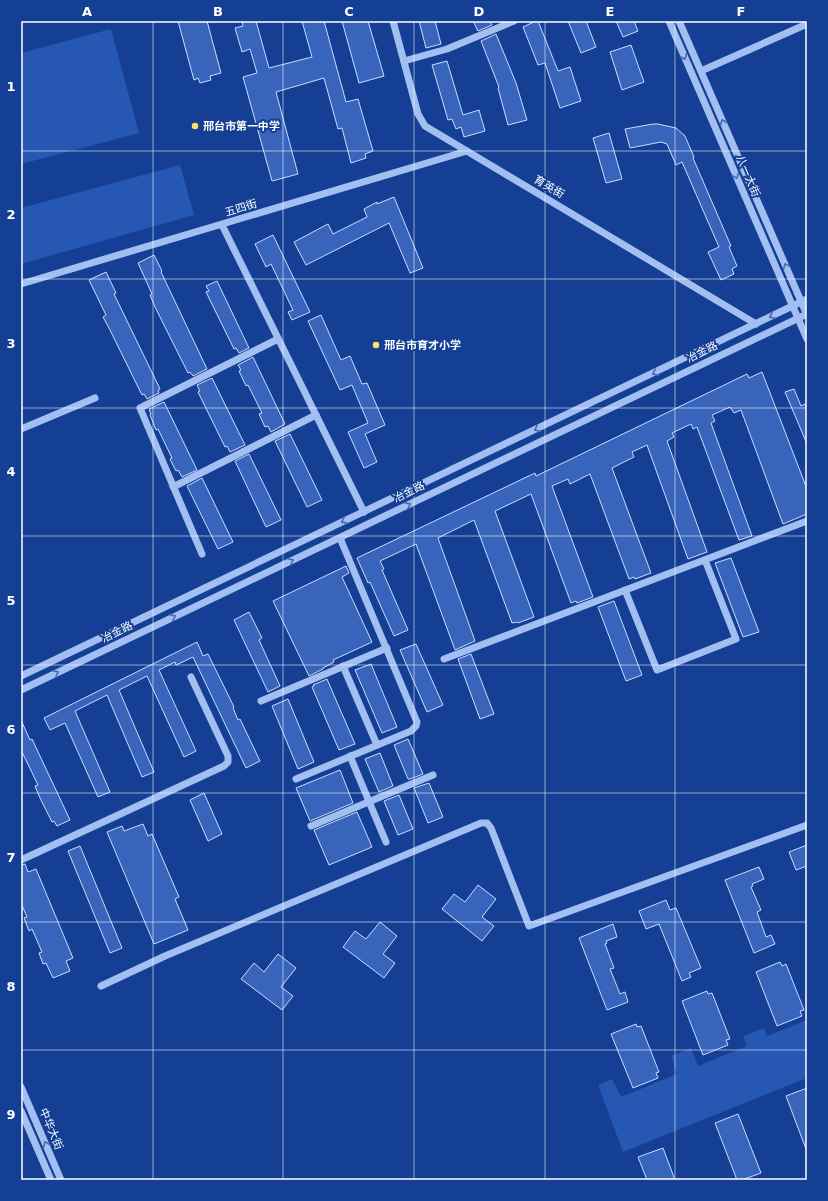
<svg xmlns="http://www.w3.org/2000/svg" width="828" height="1201" viewBox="0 0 828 1201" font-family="'DejaVu Sans','Noto Sans SC',sans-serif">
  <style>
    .green { fill: #2657b3 }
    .building { fill: #3865bb; stroke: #cbdcfc }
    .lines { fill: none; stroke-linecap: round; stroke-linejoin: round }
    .minor { stroke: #a3bff2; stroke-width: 7 }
    .oneway { stroke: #466cb5 }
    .grid { fill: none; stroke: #fff; stroke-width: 1; stroke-opacity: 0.55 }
    .poi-dot { fill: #ffe264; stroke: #143f94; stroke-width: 1.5 }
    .labels { text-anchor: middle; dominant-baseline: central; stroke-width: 4; stroke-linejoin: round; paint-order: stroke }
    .poi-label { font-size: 11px; font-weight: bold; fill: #fff; stroke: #143f94; text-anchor: start }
    .street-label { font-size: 11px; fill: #fff; stroke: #143f94 }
    .neatline { fill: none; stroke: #fff; stroke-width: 1.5 }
    .grid-label { font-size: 13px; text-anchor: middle; font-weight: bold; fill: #fff }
  </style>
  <rect width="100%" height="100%" fill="#143f94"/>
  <g class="green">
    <polygon points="111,29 139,133 21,164 21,53"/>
    <polygon points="180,165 194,215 21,264 21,208"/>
    <polygon points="807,1020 807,1078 623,1152 598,1085 612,1079 621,1097 677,1074 671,1056 691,1048 698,1066 747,1046 743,1036 764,1028 767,1036"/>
  </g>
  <g class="building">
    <polygon points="178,21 207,21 221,73 210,76 211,80 200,83 198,78 194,80"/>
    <polygon points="242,21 256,21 269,68 312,57 302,21 324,21 346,102 358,99 373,151 365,154 366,158 351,163 342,128 338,129 324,78 276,92 298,174 272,181 243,77 257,73 250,49 242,52 235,28 243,26"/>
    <polygon points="342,21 368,21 384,76 359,83"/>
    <polygon points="419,21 435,21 441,44 426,48"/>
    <polygon points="473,21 490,21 492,25 478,31"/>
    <polygon points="536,21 538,21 558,71 570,67 581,101 560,108 545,63 538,65 523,27"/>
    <polygon points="568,21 586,21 596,47 581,53"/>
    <polygon points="616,21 634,21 638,31 623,37"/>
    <polygon points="496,34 516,83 527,120 508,125 498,88 499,87 481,41"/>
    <polygon points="631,45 644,82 622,90 610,52"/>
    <polygon points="447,61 463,115 479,110 485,131 464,137 461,127 456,129 452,119 448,120 432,65"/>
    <polygon points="653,124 658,124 676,128 685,136 694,157 693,158 731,246 729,247 737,266 732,269 734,274 721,280 708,252 719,247 682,162 676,165 667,144 661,142 630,148 625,129"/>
    <polygon points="609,133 622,179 606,183 593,138"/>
    <polygon points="394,197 423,268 410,273 389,223 306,265 294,242 328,224 333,234 367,217 364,209 377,202 377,204"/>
    <polygon points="273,235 310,312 292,320 288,312 293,310 271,264 266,267 255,244"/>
    <polygon points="154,255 162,271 161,272 207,369 193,376 190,372 188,373 155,307 150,295 152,294 138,263"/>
    <polygon points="106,272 116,293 114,294 160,389 158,390 159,393 147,399 144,394 142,395 109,328 103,317 106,315 89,280"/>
    <polygon points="217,281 249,348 239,353 236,348 234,349 206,292 209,291 206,286"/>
    <polygon points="321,315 341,360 350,356 362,384 367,383 385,425 365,434 377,462 364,468 348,432 368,423 352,385 340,390 308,321"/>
    <polygon points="253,357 285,424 271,432 268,426 265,427 259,414 262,413 248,385 246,386 239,371 241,370 238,365"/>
    <polygon points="762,372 807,489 807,514 783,524 741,410 734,413 730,407 712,415 715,421 711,423 752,536 739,540 697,427 693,429 691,424 672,433 674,437 667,441 707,552 688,559 647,445 632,452 634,457 612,468 651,573 635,579 634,577 629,579 590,474 570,484 568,479 552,486 593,597 577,603 576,601 571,603 531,494 495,511 534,617 518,623 517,622 512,623 474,520 438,538 475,641 455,650 416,544 380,561 384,569 382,570 408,630 394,636 370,582 368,583 357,558 535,473 536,476 747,374 749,378"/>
    <polygon points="212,378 245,445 230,452 227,446 225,447 198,392 200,391 197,385"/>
    <polygon points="794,389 801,406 805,404 807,410 807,444 785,392"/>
    <polygon points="164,402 197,470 182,477 178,470 176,471 170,459 172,458 158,429 156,430 150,415 151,414 149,409"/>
    <polygon points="290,434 322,500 307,507 275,441"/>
    <polygon points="249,454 281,520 266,527 235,461"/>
    <polygon points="202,478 233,542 218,549 187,486"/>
    <polygon points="731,558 759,632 743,637 715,563"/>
    <polygon points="346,566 349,573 342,577 372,642 333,660 334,662 323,668 323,669 309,676 273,601"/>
    <polygon points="614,601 642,675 626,681 598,607"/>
    <polygon points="249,612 262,638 259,640 280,686 268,692 234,620"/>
    <polygon points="197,642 203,656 208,654 234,707 233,708 238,720 240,719 260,761 246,768 193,657 176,665 175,662 159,670 196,751 184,757 147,676 119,690 154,772 142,777 107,695 75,711 110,792 98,797 65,723 50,730 44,718"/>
    <polygon points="416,644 443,705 427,712 400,650"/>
    <polygon points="471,654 494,714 480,719 458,659"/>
    <polygon points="371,664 397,727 382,733 355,670"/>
    <polygon points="327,679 355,744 339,750 312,687 314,686 313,685"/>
    <polygon points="288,699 314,762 298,769 272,706"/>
    <polygon points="21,720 30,740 32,739 70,820 57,826 54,821 52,822 40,798 35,786 38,785 21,750"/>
    <polygon points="408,739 423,774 410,779 408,779 394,745"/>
    <polygon points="380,753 393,786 379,792 365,759"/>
    <polygon points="340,770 353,803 310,821 296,788"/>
    <polygon points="429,783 443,817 428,823 414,788"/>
    <polygon points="204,793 222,834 208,841 190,800"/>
    <polygon points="399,795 413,829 398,835 384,801"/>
    <polygon points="357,812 372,847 329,865 314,830"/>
    <polygon points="143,824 148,836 152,834 179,897 175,899 188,930 154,944 107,832 122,826 124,831"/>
    <polygon points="807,845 807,866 796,870 789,852"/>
    <polygon points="80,846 122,948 110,953 68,851"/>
    <polygon points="25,864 28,872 36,869 73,958 66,961 70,971 53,978 46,963 43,964 39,953 42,952 32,929 29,931 24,918 27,917 21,903 21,865"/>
    <polygon points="759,867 764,879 752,884 753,886 751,887 761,910 757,912 766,937 771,935 775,944 754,953 725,880"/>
    <polygon points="478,885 496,899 482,917 494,926 482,941 442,909 454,894 465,902"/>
    <polygon points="666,900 670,910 676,908 701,968 689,973 691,977 682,981 659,924 646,929 639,911"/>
    <polygon points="380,922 397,936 383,954 395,963 384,978 343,947 355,931 366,939"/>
    <polygon points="613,924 617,937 606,941 607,943 605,944 614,968 610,969 620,994 625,992 628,1002 607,1010 579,938"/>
    <polygon points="278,954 296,968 281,987 293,996 282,1010 241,979 254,963 264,972"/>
    <polygon points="780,962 782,966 786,964 804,1010 800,1011 802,1016 777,1026 756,972"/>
    <polygon points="707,991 708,994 712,993 730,1039 726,1040 728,1045 703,1055 682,1001"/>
    <polygon points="636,1024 637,1027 641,1026 659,1072 656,1073 658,1078 633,1088 611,1034"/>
    <polygon points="807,1088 807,1149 806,1149 786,1096"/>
    <polygon points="738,1114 761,1173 742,1180 737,1180 715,1123"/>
    <polygon points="663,1148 675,1180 647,1180 638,1157"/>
  </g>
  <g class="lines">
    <g class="minor">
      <polyline points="393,21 418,114 425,126 756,324"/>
      <polyline points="669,21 807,339"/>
      <polyline points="679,21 807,315"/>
      <polyline points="404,61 447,49 514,21"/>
      <polyline points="701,71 807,24"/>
      <polyline points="222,225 364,512"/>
      <polyline points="21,284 467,151"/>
      <polyline points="21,429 95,398"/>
      <polyline points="173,487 316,415"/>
      <polyline points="202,554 140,408 278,339"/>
      <polyline points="625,590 657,670 736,639 705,560"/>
      <polyline points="444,659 807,521"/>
      <polyline points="343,666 377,745"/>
      <polyline points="21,676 807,299"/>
      <polyline points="21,690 807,314"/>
      <polyline points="261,701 387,648"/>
      <polyline points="350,756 386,842"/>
      <polyline points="296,779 411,731 416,726 417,722 340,538"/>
      <polyline points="311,826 433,775"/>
      <polyline points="21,860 224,766 228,762 228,756 191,677"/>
      <polyline points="101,986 165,956 481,823 487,823 491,828 529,926 807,825"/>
      <polyline points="21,1087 61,1180"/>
      <polyline points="21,1111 51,1180"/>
    </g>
  </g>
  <defs><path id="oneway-chevron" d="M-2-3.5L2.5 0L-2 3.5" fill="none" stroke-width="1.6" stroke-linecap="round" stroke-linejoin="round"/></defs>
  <g class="oneway">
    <use href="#oneway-chevron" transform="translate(684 57) rotate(67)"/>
    <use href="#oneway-chevron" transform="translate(723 122) rotate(-113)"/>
    <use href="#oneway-chevron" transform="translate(736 176) rotate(67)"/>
    <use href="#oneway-chevron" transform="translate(786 266) rotate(-114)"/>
    <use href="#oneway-chevron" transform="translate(772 316) rotate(154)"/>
    <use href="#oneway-chevron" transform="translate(655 373) rotate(154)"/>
    <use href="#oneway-chevron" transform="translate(537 429) rotate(154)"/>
    <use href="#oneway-chevron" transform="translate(408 505) rotate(-26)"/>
    <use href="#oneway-chevron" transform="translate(344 521) rotate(154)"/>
    <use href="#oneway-chevron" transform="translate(291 561) rotate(-26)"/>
    <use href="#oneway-chevron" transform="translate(173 617) rotate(-26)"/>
    <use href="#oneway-chevron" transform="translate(56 673) rotate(-26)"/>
    <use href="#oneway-chevron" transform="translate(46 1144) rotate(-113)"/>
  </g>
  <path class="grid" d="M153,21V1180M283,21V1180M414,21V1180M545,21V1180M675,21V1180M21,151H807M21,279H807M21,408H807M21,536H807M21,665H807M21,793H807M21,922H807M21,1050H807"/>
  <g class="poi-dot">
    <circle cx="195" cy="126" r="4"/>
    <circle cx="376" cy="345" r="4"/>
  </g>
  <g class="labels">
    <g class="poi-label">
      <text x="203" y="126">邢台市第一中学</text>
      <text x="384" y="345">邢台市育才小学</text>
    </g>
    <g class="street-label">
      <text transform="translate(748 176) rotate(67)">八一大街</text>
      <text transform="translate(549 187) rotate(31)">育英街</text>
      <text transform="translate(241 208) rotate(-17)">五四街</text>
      <text transform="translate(702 352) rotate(-26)">冶金路</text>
      <text transform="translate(409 492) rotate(-26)">冶金路</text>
      <text transform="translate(117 632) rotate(-26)">冶金路</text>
      <text transform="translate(51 1129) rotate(67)">中华大街</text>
    </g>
  </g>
  <rect width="828" height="1201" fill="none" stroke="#143f94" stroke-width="44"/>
  <rect x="22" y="22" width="784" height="1157" class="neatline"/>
  <g class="grid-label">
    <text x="87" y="16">A</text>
    <text x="218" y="16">B</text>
    <text x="349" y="16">C</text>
    <text x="479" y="16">D</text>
    <text x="610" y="16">E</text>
    <text x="741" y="16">F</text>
    <text x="11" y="91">1</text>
    <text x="11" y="219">2</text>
    <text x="11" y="348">3</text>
    <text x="11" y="476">4</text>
    <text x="11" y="605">5</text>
    <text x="11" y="734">6</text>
    <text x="11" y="862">7</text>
    <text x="11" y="991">8</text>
    <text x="11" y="1119">9</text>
  </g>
</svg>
